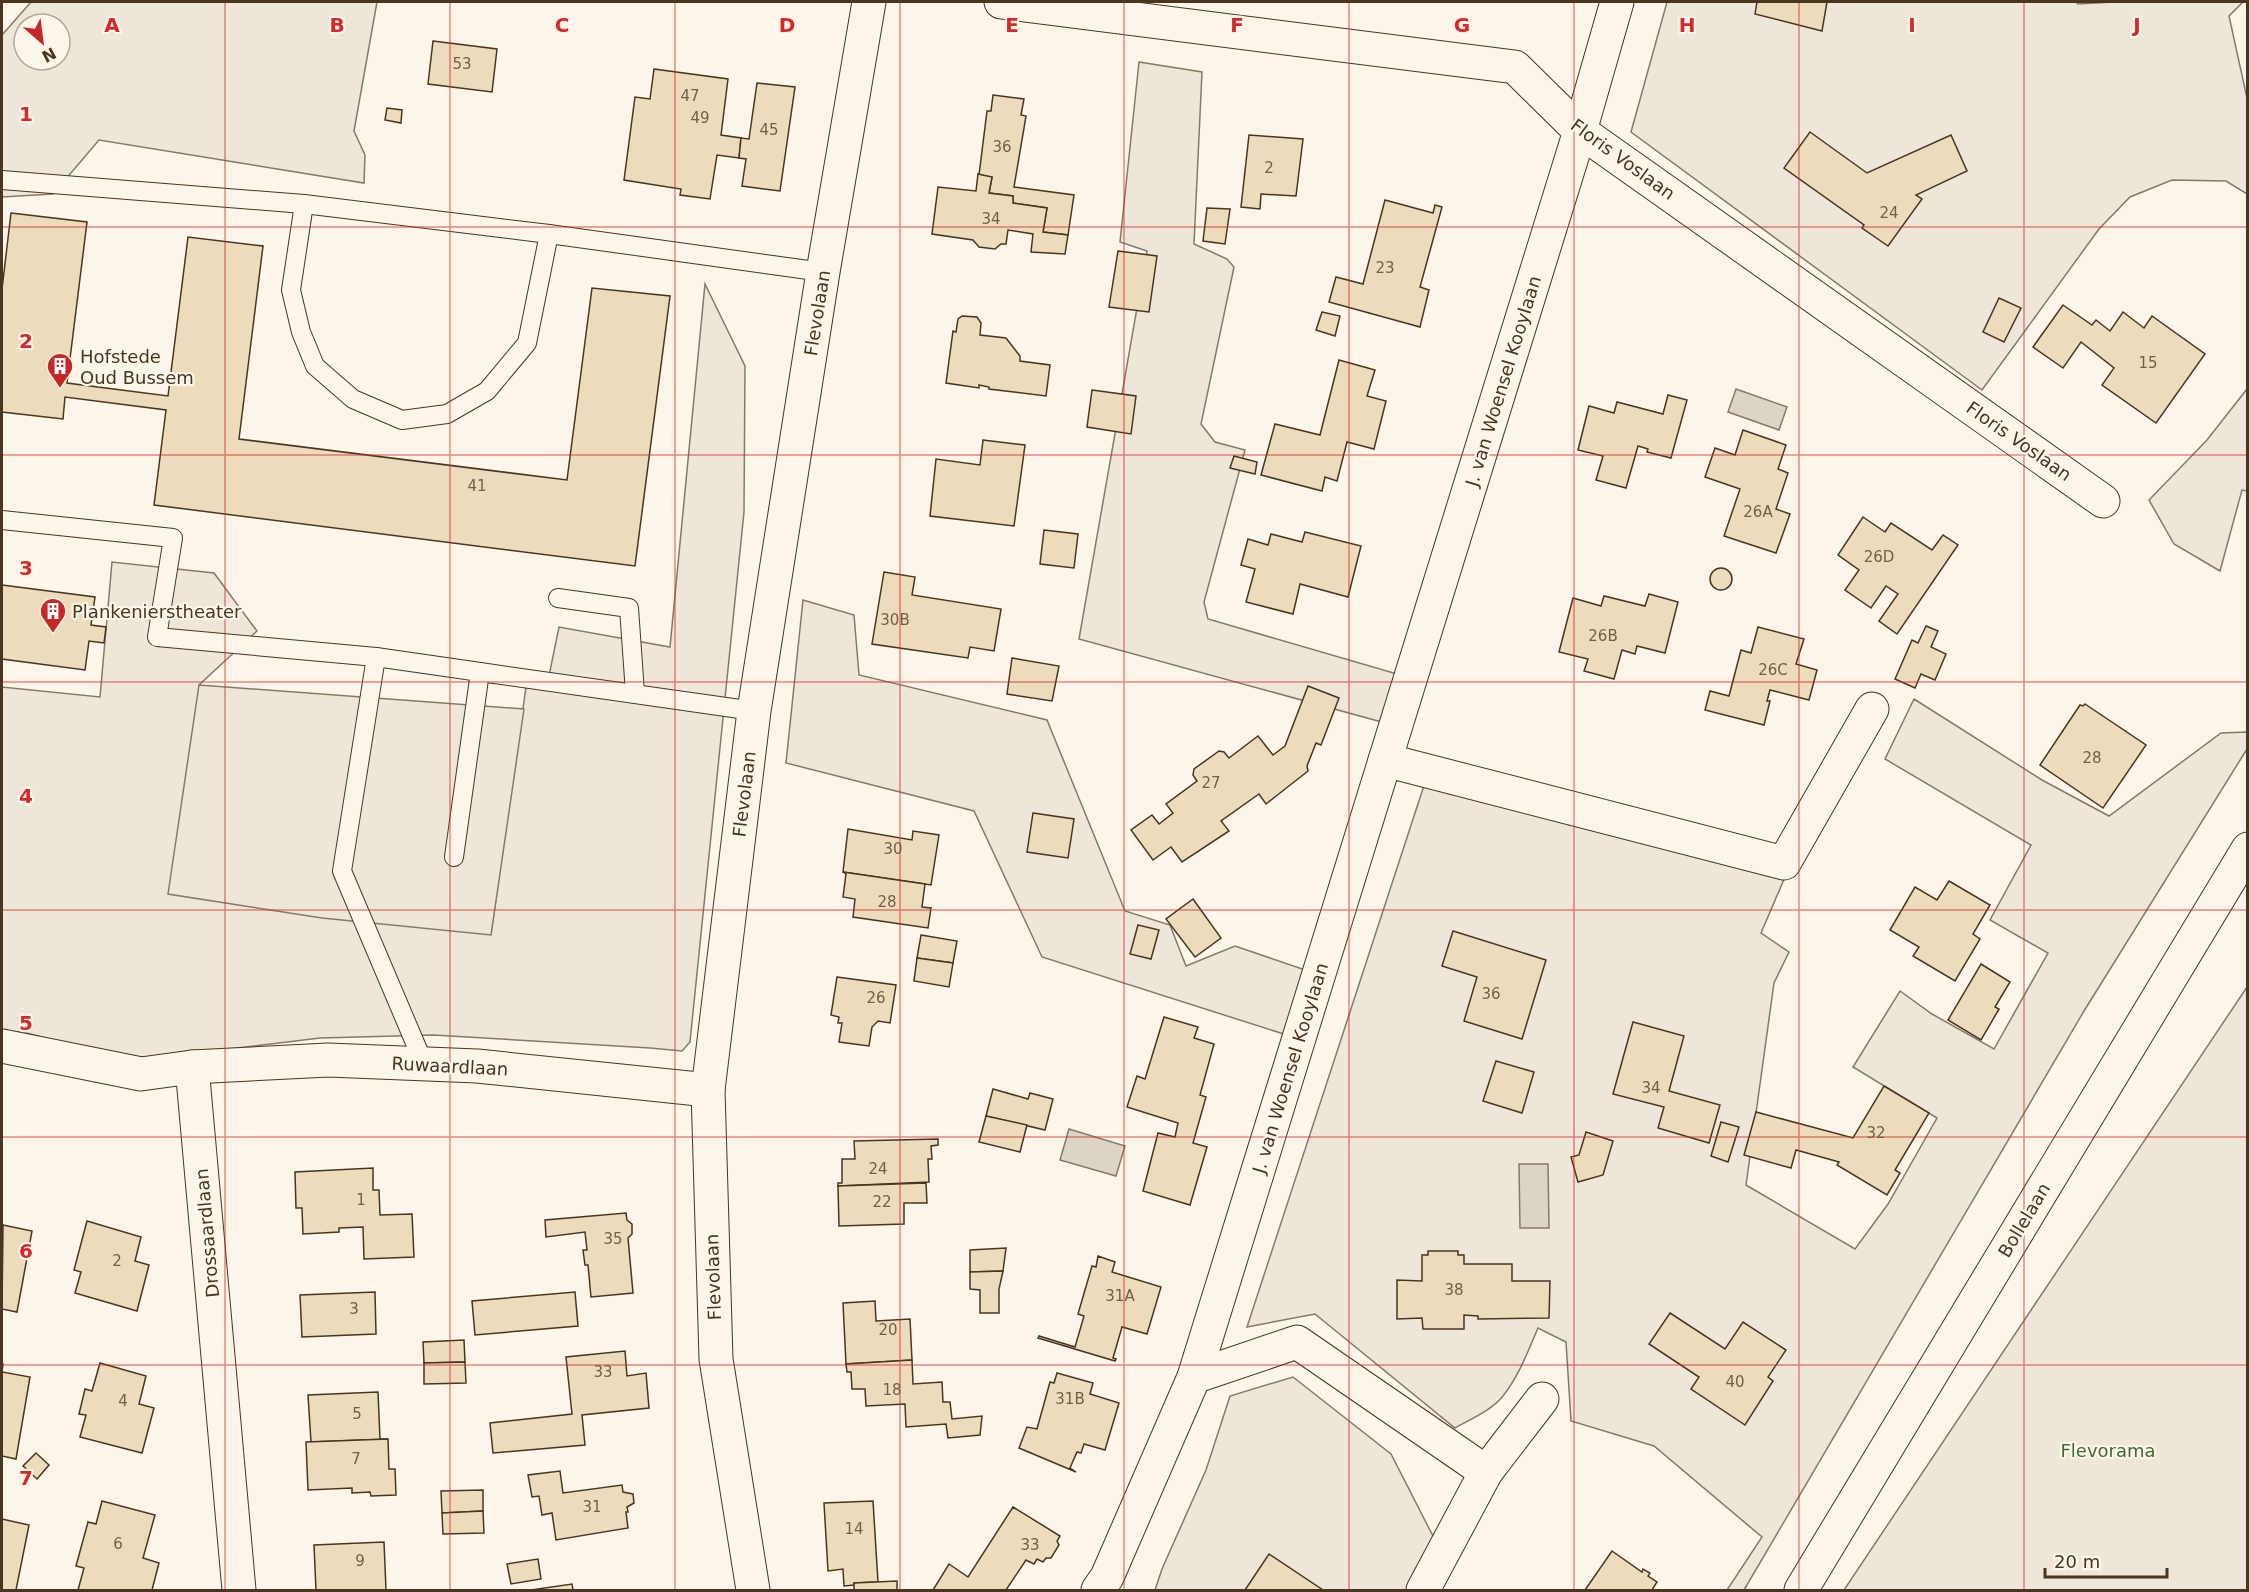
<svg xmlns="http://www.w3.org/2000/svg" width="2249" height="1592" viewBox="0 0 2249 1592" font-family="'DejaVu Sans',sans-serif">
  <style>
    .green { fill: #ede6d9; stroke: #887966; stroke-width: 1.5; fill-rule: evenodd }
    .parking { fill: #ede7d9; stroke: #887966; stroke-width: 1.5 }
    .water { fill: #dcd4c6; stroke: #887966; stroke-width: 1.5 }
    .building { fill: #ecdcbc; stroke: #4a3520; stroke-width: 1.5 }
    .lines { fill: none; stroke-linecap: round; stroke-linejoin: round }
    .lane-casing { stroke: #4a3520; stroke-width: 20 }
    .street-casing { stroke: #4a3520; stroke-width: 35 }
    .secondary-casing { stroke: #4a3520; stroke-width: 35 }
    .lane { stroke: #fbf6e9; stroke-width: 18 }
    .street { stroke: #fbf6e9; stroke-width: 33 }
    .secondary { stroke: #fbf6e9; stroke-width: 33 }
    .grid { fill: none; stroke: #d62828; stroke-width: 1.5; stroke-opacity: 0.55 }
    .labels { text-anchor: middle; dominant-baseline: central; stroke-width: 4.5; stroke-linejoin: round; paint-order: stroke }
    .number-label { font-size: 15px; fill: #725f47 }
    .street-label { font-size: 18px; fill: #4a3520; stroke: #fbf6e9 }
    .poi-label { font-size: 18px; fill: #4a3520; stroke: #fbf6e9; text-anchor: start }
    .park-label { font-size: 18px; fill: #436837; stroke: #fbf6e9 }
    .grid-label { font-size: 20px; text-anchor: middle; font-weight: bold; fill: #d62828; stroke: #fbf6e9; stroke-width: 4.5; stroke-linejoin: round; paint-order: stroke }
  </style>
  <rect width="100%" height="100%" fill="#fbf6e9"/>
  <g class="green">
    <path d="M31,2H377L354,131L365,155L364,183L99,140L53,194L2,197V35ZM24,24H60V60H24Z"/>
    <polygon points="1667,2 2076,2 2078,4 2114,2 2243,2 2229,16 2247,98 2247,194 2226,181 2172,180 2130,197 2099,229 1982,390 1631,132"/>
    <polygon points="1139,62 1202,72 1194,244 1227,259 1234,267 1201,424 1215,442 1245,450 1204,602 1208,619 1404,676 1389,724 1079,639 1147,251 1120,242"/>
    <polygon points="705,284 745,366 744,512 690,1042 682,1051 650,1048 433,1035 320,1038 130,1061 23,1032 2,1032 2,687 100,697 112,562 214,573 257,631 199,685 491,934 528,673 549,676 559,627 670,647"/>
    <polygon points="2247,389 2247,491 2242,490 2220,571 2174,544 2149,500 2207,440"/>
    <polygon points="803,600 854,615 859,675 1047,720 1125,911 1170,925 1186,966 1235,946 1311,972 1290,1036 1042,957 974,811 786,763"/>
    <path d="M1914,699L2042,780L2109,816L2221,733L2247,732V749L2084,1011L1744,1590H1727L1762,1537L1654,1446L1571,1421L1566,1342L1538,1328C1528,1351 1519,1376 1503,1396C1492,1410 1471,1419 1455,1428L1315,1314L1247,1327L1432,761L1791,863L1761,933L1789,952L1774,983L1746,1185L1855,1249L1888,1204L1937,1118L1853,1067L1900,991L1932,1014L1994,1049L2048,953L1990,920L2031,845L1885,759Z"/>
    <polygon points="2247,987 2247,1590 1844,1590"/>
    <polygon points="1293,1377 1391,1454 1435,1540 1413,1590 1155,1590 1162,1569 1206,1470 1230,1396"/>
  </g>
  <polygon class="parking" points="199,685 524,709 491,935 322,918 168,894"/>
  <g class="water">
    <polygon points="1736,389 1787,407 1779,430 1728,412"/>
    <polygon points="1069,1129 1125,1146 1116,1176 1060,1160"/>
    <polygon points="1519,1164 1548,1164 1549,1228 1520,1228"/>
  </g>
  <g class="building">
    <polygon points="1757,2 1827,2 1822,31 1755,14"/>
    <polygon points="433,41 497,49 492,92 428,84"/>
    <polygon points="654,69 728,79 721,135 741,138 739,158 717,155 710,199 680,195 681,189 624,180 635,97 650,99"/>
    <polygon points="757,83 795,87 780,191 742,186 746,159 739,158 741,138 749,139"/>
    <polygon points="993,95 1024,99 1021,115 1026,116 1014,187 1074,195 1068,235 1043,232 1047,208 1013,203 1013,196 989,193 992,177 979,175 987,111 991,111"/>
    <polygon points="387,108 402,110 401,123 385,120"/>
    <polygon points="1810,132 1867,173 1951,135 1967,171 1916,195 1922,199 1888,246 1862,228 1864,225 1784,168"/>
    <polygon points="1249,135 1303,139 1296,196 1261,194 1260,209 1241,207"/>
    <polygon points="978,174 992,177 989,193 1013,196 1013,203 1047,208 1043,232 1068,235 1065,254 1031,252 1033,234 1008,230 1006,244 1001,244 995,249 979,247 973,240 932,234 938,187 976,191"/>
    <polygon points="1385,200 1433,213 1435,205 1442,207 1420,287 1429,290 1420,327 1329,302 1336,277 1363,284"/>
    <polygon points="1207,208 1230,209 1225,244 1203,241"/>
    <polygon points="11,213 87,222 67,383 168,396 188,237 263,246 239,439 567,480 592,288 670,296 635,566 154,505 166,410 65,397 63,419 2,412 2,289"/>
    <polygon points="1118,251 1157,256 1149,312 1109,307"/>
    <polygon points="1999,298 2021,308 2004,342 1983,332"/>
    <polygon points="2063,305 2092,325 2096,320 2110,331 2123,312 2144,328 2152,316 2205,354 2156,423 2102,385 2114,368 2081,342 2063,368 2033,347"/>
    <polygon points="1322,312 1340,316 1335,336 1316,330"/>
    <polygon points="962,316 977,317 981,323 980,335 1006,338 1020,356 1020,361 1050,365 1046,396 989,389 989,387 979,385 979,388 946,383 953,331 956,332 958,319"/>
    <polygon points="1339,360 1375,370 1367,396 1386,401 1374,449 1347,442 1337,481 1325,477 1322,491 1261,475 1275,424 1320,435"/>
    <polygon points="1092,390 1136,396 1131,434 1087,427"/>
    <polygon points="1668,395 1687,400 1671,458 1647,452 1648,449 1638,446 1626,488 1596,480 1603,456 1578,450 1589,406 1614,413 1617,402 1663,414"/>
    <polygon points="1743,430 1786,445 1778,469 1788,473 1776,509 1790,514 1776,553 1724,536 1740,489 1705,477 1715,448 1735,455"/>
    <polygon points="983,440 1025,445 1014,526 930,516 936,459 980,465"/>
    <polygon points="1234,456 1257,462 1255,474 1230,468"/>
    <polygon points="1863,517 1885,532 1891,523 1932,550 1943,535 1958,545 1897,634 1879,621 1898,594 1886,586 1871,608 1845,590 1859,570 1838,555"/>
    <polygon points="1044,530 1078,534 1074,568 1040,564"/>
    <polygon points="1305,532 1361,546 1348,597 1300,584 1293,614 1246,602 1255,569 1241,565 1248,539 1268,545 1271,534 1302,542"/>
    <circle cx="1721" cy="579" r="11"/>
    <polygon points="884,572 915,577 912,595 1001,609 994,651 970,647 968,658 872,644"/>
    <polygon points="2,585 95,597 91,625 106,627 104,643 89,641 85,670 2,659"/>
    <polygon points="1649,594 1678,602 1665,653 1637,646 1635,654 1622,650 1614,679 1584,671 1588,659 1559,652 1573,598 1601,606 1604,596 1645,606"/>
    <polygon points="1926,626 1938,631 1931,647 1946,654 1935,680 1921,674 1915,688 1895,679 1912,640 1918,643"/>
    <polygon points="1758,627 1804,639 1796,664 1817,670 1809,700 1770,690 1767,701 1770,701 1764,725 1705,710 1710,691 1729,696 1741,650 1751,653"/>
    <polygon points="1012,658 1059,666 1052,701 1007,694"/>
    <polygon points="1308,686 1339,698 1321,745 1316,743 1307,766 1308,771 1266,804 1259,794 1221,821 1229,831 1182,862 1171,847 1153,860 1131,830 1152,815 1159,824 1173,813 1166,804 1197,781 1193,775 1194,769 1219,751 1224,752 1229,758 1258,736 1273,755 1285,746"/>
    <polygon points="2085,704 2146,745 2103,808 2040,765 2080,705 2083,706"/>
    <polygon points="1033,813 1074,819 1068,858 1027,852"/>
    <polygon points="848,829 912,840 913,831 939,835 931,885 843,872"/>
    <polygon points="843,872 925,884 922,907 931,908 928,928 853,917 855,899 843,897 846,874"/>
    <polygon points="1949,881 1990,905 1973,934 1980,939 1955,981 1913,956 1919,947 1890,930 1915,887 1937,900"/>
    <polygon points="1193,899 1221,938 1195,957 1166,919"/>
    <polygon points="1138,925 1159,930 1151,959 1130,954"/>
    <polygon points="1453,931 1546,960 1522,1039 1464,1021 1477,977 1442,966"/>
    <polygon points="921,935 957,941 953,963 917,958"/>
    <polygon points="917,958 953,963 949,987 914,981"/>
    <polygon points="1981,964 2010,982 1995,1007 1999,1009 1981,1040 1948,1020"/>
    <polygon points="837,977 896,985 890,1023 878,1021 872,1027 869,1046 839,1042 842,1023 838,1023 839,1017 831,1015"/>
    <polygon points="1164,1017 1198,1027 1194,1038 1214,1044 1200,1095 1206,1097 1193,1143 1207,1147 1190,1205 1143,1191 1158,1133 1175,1137 1178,1123 1127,1107 1137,1076 1145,1079"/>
    <polygon points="1633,1022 1684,1036 1669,1091 1720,1105 1709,1143 1658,1128 1664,1107 1613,1094"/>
    <polygon points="1496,1061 1534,1072 1522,1113 1483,1101"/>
    <polygon points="1884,1086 1929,1113 1895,1170 1900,1173 1887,1195 1837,1165 1839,1162 1796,1150 1791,1168 1744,1155 1756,1112 1853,1138"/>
    <polygon points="993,1089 1028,1099 1030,1093 1053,1099 1045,1130 986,1116"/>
    <polygon points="986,1116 1027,1125 1020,1152 979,1142"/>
    <polygon points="1721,1122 1739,1127 1728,1162 1711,1156"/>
    <polygon points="1586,1132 1613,1141 1603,1175 1578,1182 1571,1157 1579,1155"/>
    <polygon points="938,1139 938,1145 931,1146 932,1159 928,1159 929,1182 838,1186 838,1183 842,1183 842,1159 855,1159 854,1141"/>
    <polygon points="373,1168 373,1190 379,1190 380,1215 412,1214 414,1257 364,1259 363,1227 339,1228 339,1232 303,1234 302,1208 296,1208 295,1172"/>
    <polygon points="926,1183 927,1203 904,1203 904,1224 839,1226 838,1186"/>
    <polygon points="626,1213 627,1220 632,1224 632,1234 628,1238 633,1293 591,1297 588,1265 585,1265 583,1250 587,1250 585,1232 546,1237 545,1220"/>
    <polygon points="87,1221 141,1237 135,1261 149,1265 137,1311 75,1293 81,1272 74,1270"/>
    <polygon points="3,1225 32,1231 17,1312 2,1309"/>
    <polygon points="1006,1248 1003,1271 970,1272 970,1250"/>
    <polygon points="1428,1251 1458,1251 1458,1255 1464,1255 1464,1264 1512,1264 1512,1281 1550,1281 1549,1318 1478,1319 1478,1316 1464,1315 1464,1329 1423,1329 1422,1318 1397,1319 1397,1280 1422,1281 1422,1255 1428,1255"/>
    <polygon points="1098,1256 1115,1262 1112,1272 1161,1287 1147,1334 1122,1327 1113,1358 1116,1359 1115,1361 1038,1338 1039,1336 1075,1347 1084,1316 1078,1314 1092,1266 1096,1267"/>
    <polygon points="1003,1271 999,1289 999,1313 980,1313 980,1290 970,1289 970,1272"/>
    <polygon points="375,1292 376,1334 302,1337 300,1295"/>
    <polygon points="575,1292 578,1326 475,1335 472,1301"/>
    <polygon points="875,1301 876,1321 910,1319 912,1360 846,1364 843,1303"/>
    <polygon points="1670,1313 1725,1349 1743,1322 1786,1350 1768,1377 1773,1381 1745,1425 1691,1389 1699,1377 1649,1344"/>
    <polygon points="464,1340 465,1362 424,1363 423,1342"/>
    <polygon points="625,1351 627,1376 646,1373 649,1408 582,1415 585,1445 493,1453 490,1423 572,1414 566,1357"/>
    <polygon points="912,1360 913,1384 942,1382 943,1402 950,1402 952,1419 982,1416 980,1435 948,1438 946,1424 906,1427 905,1404 866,1406 865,1389 852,1389 851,1372 847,1372 846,1364"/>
    <polygon points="465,1362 466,1383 424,1384 424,1363"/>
    <polygon points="100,1363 146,1376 139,1404 154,1408 142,1453 80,1437 86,1415 79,1414 85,1389 92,1391"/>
    <polygon points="2,1364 3,1364 2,1372 30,1377 16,1459 2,1456"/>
    <polygon points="1057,1373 1093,1383 1090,1394 1119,1403 1105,1450 1084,1444 1081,1453 1077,1452 1070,1468 1076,1472 1019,1448 1027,1427 1037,1429 1050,1382 1054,1383"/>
    <polygon points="378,1392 380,1439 388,1439 311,1442 308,1395"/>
    <polygon points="388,1439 389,1469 395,1469 396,1495 371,1496 370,1492 352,1493 352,1488 308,1490 306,1442"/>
    <polygon points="36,1453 49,1465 37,1479 23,1466"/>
    <polygon points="560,1471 563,1493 622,1485 623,1492 633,1494 634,1503 627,1507 628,1512 626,1512 628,1528 556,1540 552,1513 542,1515 539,1496 532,1497 528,1475"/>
    <polygon points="483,1490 483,1511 442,1513 441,1491"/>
    <polygon points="102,1501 155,1515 143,1558 159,1563 152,1590 78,1590 84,1568 76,1566 88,1522 96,1524"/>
    <polygon points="873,1501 878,1582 854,1583 854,1585 844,1586 843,1569 828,1571 824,1503"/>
    <polygon points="1013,1507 1060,1536 1057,1541 1059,1545 1051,1558 1046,1558 1043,1562 1037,1559 1034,1564 1026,1560 1006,1590 933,1590 949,1564 968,1577"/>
    <polygon points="483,1511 484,1533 443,1534 442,1513"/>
    <polygon points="2,1519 29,1525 16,1590 2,1590"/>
    <polygon points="384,1542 386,1590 316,1590 314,1545"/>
    <polygon points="1612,1551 1642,1572 1643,1569 1650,1573 1648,1576 1657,1582 1652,1590 1585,1590"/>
    <polygon points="1269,1554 1323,1590 1245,1590"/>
    <polygon points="538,1559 541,1579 511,1584 507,1564"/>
    <polygon points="897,1581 897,1590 854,1590 854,1583"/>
    <polygon points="572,1584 573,1590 531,1590"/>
  </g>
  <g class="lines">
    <g class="lane-casing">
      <g id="lane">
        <polyline points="2,180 304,204 549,234 823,272"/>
        <polyline points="304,204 291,290 301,332 315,366 353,399 402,420 447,414 487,391 527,343 549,234"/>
        <polyline points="2,520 173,538 157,637 376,657"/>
        <polyline points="558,598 629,608 635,693"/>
        <polyline points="454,857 480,672 754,711"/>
        <polyline points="424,1064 342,871 376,657 480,672"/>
      </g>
    </g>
    <g class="street-casing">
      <g id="street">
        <polyline points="1001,2 1515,67 1580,131 2103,501"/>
        <polyline points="1385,760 1784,863 1872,709"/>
        <polyline points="2,1046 141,1074 192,1067 239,1590"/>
        <polyline points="192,1067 328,1060 477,1066 708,1090"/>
        <polyline points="1194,1377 1297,1342 1486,1472"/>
        <polyline points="753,1590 716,1359 708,1090 754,711 823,272 869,2"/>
        <polyline points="1098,1590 1107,1577 1194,1377 1580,131 1617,2"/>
        <polyline points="1423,1590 1486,1472 1542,1399"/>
      </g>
    </g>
    <g class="secondary-casing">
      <polyline id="secondary" points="1801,1590 2248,849"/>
    </g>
    <use href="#lane" class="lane"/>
    <use href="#street" class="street"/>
    <use href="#secondary" class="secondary"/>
  </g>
  <path class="grid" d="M225,2V1590M450,2V1590M675,2V1590M900,2V1590M1124,2V1590M1349,2V1590M1574,2V1590M1799,2V1590M2024,2V1590M2,227H2248M2,455H2248M2,682H2248M2,910H2248M2,1137H2248M2,1365H2248"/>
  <defs>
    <g id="building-pin" transform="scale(1.35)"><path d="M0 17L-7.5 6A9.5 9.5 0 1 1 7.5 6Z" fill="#c62828" stroke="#fbf6e9"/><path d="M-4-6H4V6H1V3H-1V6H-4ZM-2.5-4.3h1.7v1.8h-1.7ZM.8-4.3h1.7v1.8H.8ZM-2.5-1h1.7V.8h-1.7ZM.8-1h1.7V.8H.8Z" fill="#fff"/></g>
  </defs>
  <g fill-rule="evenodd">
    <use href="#building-pin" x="60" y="366"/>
    <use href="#building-pin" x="53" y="611"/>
  </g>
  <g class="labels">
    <g class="number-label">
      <text x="462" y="64">53</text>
      <text x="690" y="96">47</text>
      <text x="700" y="118">49</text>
      <text x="769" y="130">45</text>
      <text x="1002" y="147">36</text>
      <text x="1269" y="168">2</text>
      <text x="1889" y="213">24</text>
      <text x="991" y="219">34</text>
      <text x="1385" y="268">23</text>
      <text x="2148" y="363">15</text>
      <text x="477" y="486">41</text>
      <text x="1758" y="512">26A</text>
      <text x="1879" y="557">26D</text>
      <text x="895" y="620">30B</text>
      <text x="1603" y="636">26B</text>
      <text x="1773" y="670">26C</text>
      <text x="2092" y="758">28</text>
      <text x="1211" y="783">27</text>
      <text x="893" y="849">30</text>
      <text x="887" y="902">28</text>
      <text x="1491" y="994">36</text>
      <text x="876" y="998">26</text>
      <text x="1651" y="1088">34</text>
      <text x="1876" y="1133">32</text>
      <text x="878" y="1169">24</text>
      <text x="361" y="1200">1</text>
      <text x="882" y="1202">22</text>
      <text x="613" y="1239">35</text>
      <text x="117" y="1261">2</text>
      <text x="1454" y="1290">38</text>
      <text x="1120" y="1296">31A</text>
      <text x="354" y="1309">3</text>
      <text x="888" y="1330">20</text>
      <text x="603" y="1372">33</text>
      <text x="1735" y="1382">40</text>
      <text x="892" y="1390">18</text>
      <text x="1070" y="1399">31B</text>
      <text x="123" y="1401">4</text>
      <text x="357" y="1414">5</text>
      <text x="356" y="1459">7</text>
      <text x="592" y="1507">31</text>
      <text x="854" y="1529">14</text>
      <text x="118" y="1544">6</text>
      <text x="1030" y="1545">33</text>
      <text x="360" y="1561">9</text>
    </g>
    <g class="street-label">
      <text transform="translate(1623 159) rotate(36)">Floris Voslaan</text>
      <text transform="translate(817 313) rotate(-81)">Flevolaan</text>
      <text transform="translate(1503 381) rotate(-73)">J. van Woensel Kooylaan</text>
      <text transform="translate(2019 441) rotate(35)">Floris Voslaan</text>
      <text transform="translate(744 794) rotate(-83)">Flevolaan</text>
      <text transform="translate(450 1066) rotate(3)">Ruwaardlaan</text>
      <text transform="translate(1290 1068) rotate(-73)">J. van Woensel Kooylaan</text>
      <text transform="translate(2024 1220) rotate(-59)">Bollelaan</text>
      <text transform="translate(207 1233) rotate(-95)">Drossaardlaan</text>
      <text transform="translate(713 1277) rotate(-92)">Flevolaan</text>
    </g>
    <g class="poi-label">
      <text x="80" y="356">Hofstede<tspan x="80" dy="21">Oud Bussem</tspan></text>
      <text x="72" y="611">Plankenierstheater</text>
    </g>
    <g class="park-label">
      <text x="2108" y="1450">Flevorama</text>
    </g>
  </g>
  <g class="grid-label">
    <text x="112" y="32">A</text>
    <text x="337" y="32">B</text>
    <text x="562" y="32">C</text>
    <text x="787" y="32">D</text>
    <text x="1012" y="32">E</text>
    <text x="1237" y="32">F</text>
    <text x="1462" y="32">G</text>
    <text x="1687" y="32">H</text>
    <text x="1912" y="32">I</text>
    <text x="2137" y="32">J</text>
    <text x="26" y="121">1</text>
    <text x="26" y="348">2</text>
    <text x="26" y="575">3</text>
    <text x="26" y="803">4</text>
    <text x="26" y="1030">5</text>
    <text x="26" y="1258">6</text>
    <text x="26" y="1485">7</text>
  </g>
  <rect width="2249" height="1592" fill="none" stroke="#4a3520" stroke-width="6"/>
  <g transform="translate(42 42) rotate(152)"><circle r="28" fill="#fbf6e9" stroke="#b4a999" stroke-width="1.5"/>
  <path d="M0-4.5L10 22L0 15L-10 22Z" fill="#c62828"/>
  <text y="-9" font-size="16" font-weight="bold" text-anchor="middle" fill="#4a3520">N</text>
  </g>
  <path d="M2045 1568v9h122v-9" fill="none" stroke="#4a3520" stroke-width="3"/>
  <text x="2054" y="1568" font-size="18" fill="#4a3520" stroke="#fbf6e9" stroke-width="4.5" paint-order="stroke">20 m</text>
</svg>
